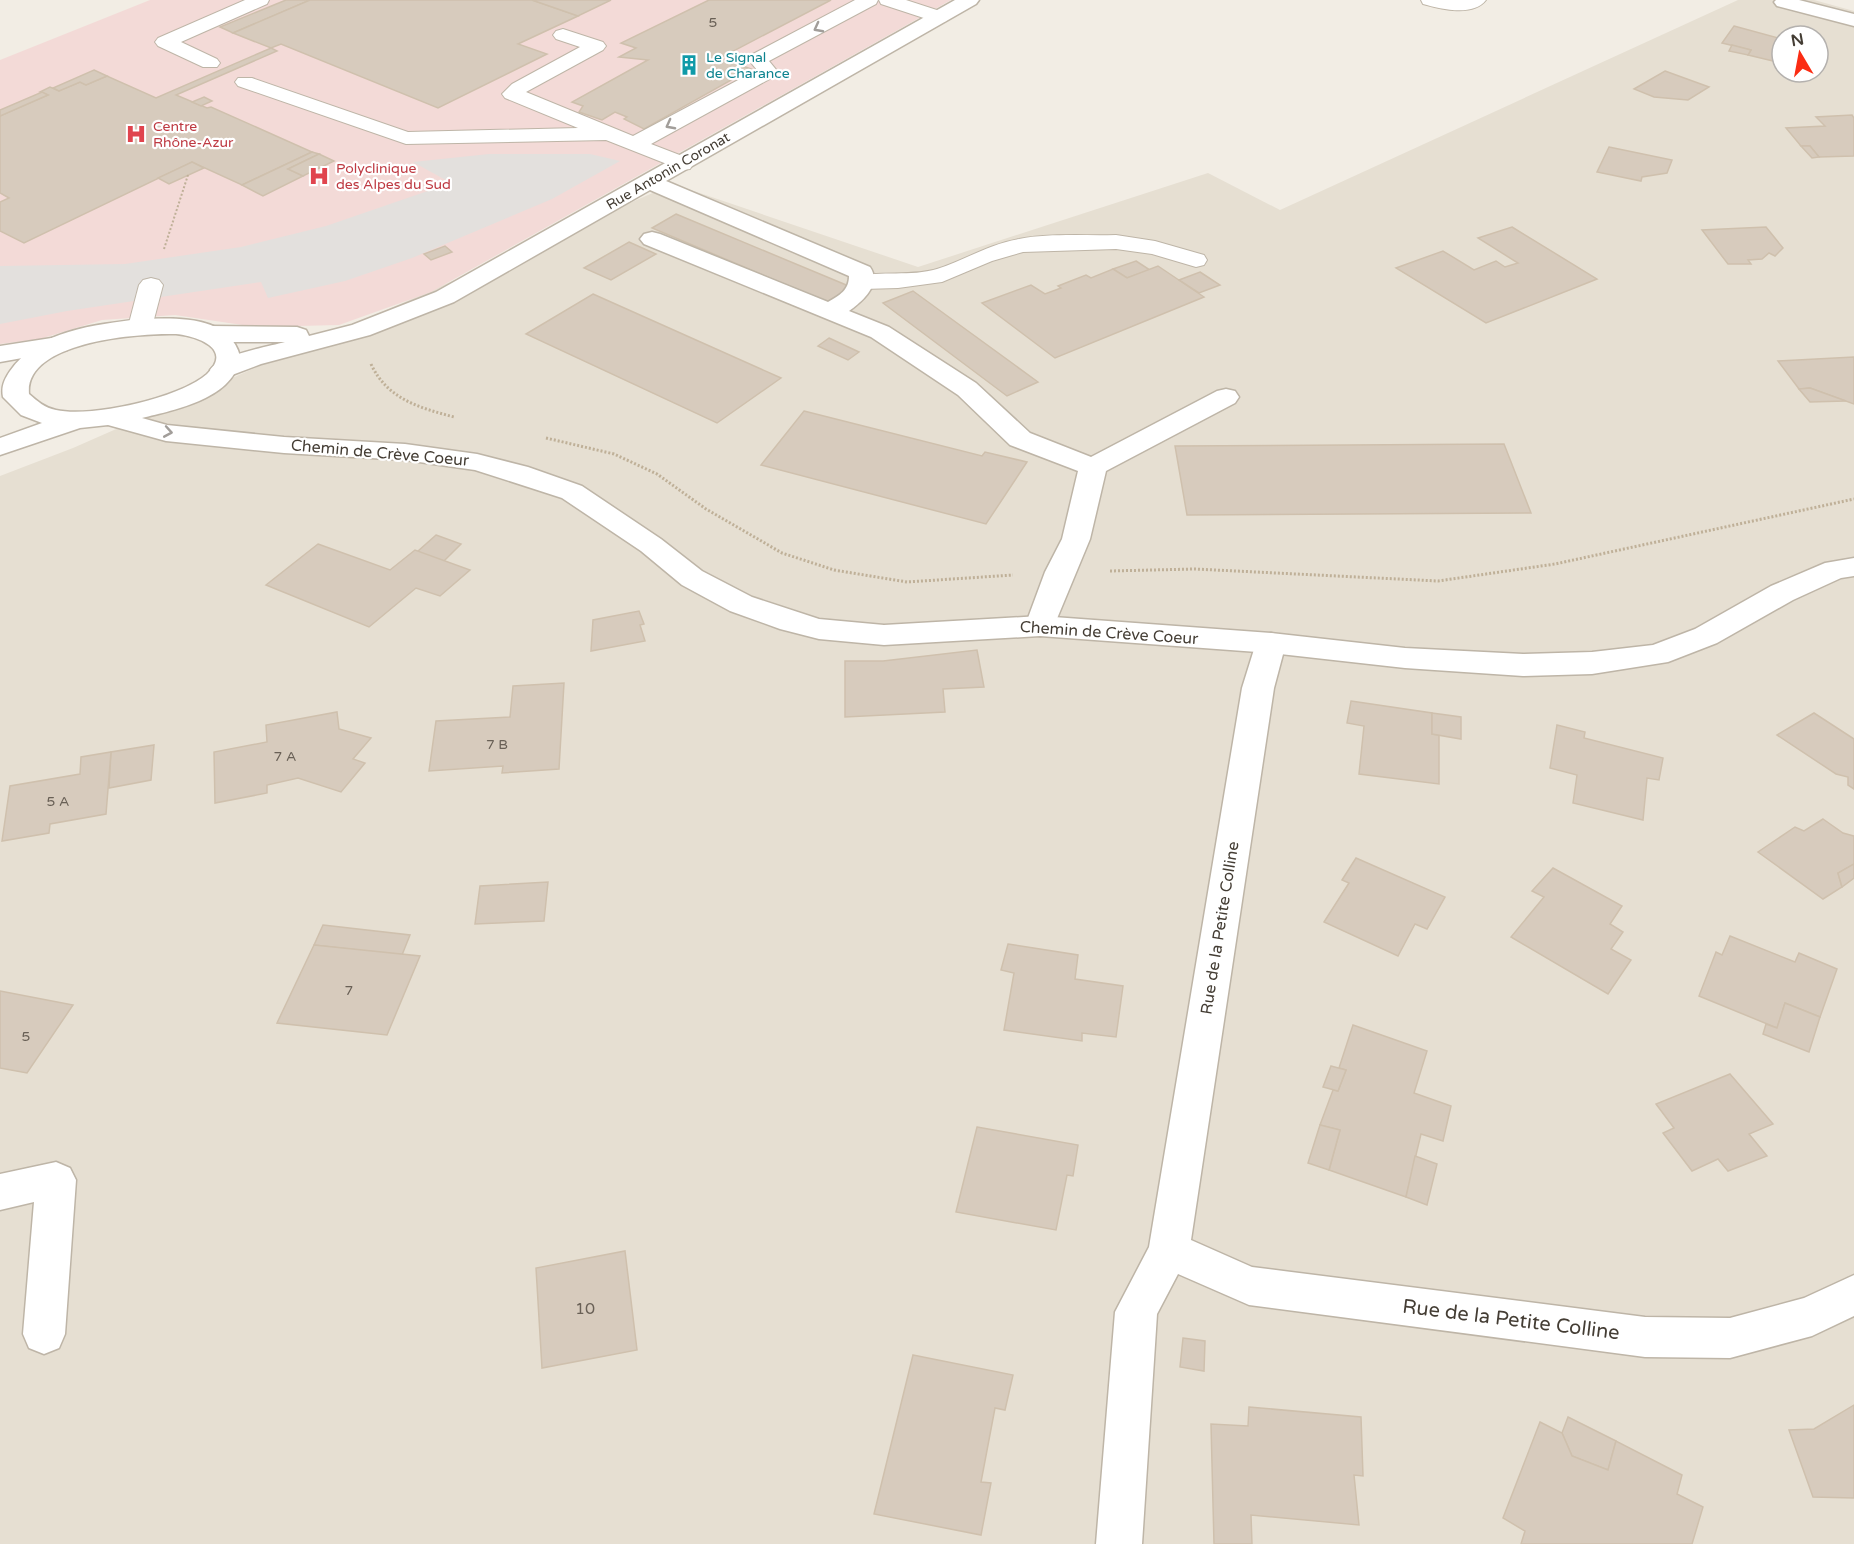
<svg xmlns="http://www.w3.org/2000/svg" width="1854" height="1544" viewBox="0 0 1854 1544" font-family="'Varela Round',sans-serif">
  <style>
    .residential { fill: #e6dfd2; fill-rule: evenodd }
    .medical { fill: #f3dad7 }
    .parking { fill: #e3e0dd }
    .building { fill: #d7cbbd; stroke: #cfc0ad; stroke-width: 1.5 }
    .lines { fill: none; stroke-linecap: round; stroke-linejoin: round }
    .service-casing { stroke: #beb5a7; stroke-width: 2 }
    .minor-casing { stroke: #beb5a7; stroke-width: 3 }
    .tertiary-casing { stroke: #beb5a7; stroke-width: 3 }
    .path-far1 { stroke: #bfb098; stroke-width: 2; stroke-dasharray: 2 2; stroke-linecap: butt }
    .path { stroke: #bfb098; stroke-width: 3; stroke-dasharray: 2 2; stroke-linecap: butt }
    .service { fill: #fff; fill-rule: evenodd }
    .minor { fill: #fff; fill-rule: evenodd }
    .tertiary { fill: #fff; fill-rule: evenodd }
    .oneway { stroke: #a29e9a }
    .labels { text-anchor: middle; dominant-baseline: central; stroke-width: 4.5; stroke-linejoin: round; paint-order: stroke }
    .number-label { font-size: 14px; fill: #696056 }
    .far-culture-label { font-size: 14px; fill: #0d838f; stroke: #fff; text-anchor: start }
    .far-health-label { font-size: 14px; fill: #be3a42; stroke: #fff; text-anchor: start }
    .far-street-label { font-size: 14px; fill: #443d34; stroke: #fff }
    .street-label { font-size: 16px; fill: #443d34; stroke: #fff }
    .near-number-label { font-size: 16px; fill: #696056 }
    .near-street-label { font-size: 20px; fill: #443d34; stroke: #fff }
  </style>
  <rect width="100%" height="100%" fill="#f2ede4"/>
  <path class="residential" d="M1738,0H1814L1854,11V1544H0V476L73,448L673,184L918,267L1208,173L1280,210ZM1782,36H1818V72H1782Z"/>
  <polygon class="medical" points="150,0 951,0 431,292 339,325 256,327 175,315 102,320 40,339 0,344 0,60"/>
  <polygon class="parking" points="489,154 590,154 620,161 552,199 412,258 345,281 268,298 261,282 67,311 0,324 0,266 125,264 241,247 326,226 451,183 413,162"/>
  <g class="building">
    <polygon points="286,0 310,0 233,33 220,27"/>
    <polygon points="310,0 532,0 578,16 518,44 547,54 438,108 281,44 271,48 233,33"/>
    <polygon points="532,0 611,0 578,16"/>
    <polygon points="709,0 831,0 720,58 751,69 644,129 624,119 627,117 615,112 602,120 579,112 583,106 572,102 648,60 619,57 636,48 621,43"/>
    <polygon points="1734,26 1782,39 1782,60 1773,61 1748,55 1751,50 1722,43"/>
    <polygon points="1732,45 1751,50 1748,55 1729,51"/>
    <polygon points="271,48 277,51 176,95 207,108 211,107 312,152 242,185 192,162 24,243 0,231 0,202 9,198 0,193 0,116 48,95 40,92 50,87 59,91 80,82 86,85 107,76 156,98"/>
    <polygon points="94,70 107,76 86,85 80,82 59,91 53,88"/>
    <polygon points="1665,71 1709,87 1688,100 1654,97 1634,89"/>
    <polygon points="42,92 48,95 0,116 0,110"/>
    <polygon points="204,97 212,101 201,106 192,102"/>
    <polygon points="1852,115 1854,118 1854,156 1819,157 1810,146 1801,146 1786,128 1825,126 1816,117"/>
    <polygon points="1801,146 1810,146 1819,157 1812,158"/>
    <polygon points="1609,147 1672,160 1667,173 1642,177 1641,181 1597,172"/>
    <polygon points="312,152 319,154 288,169 303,176 263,196 242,185"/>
    <polygon points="319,154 334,161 303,176 288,169"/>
    <polygon points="192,162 204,168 169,184 158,178"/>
    <polygon points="676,214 851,287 827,302 652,228"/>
    <polygon points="1512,227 1597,279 1486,323 1396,268 1443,251 1474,270 1496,261 1505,267 1518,263 1478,238"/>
    <polygon points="1766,227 1783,248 1775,256 1769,253 1762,259 1748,260 1751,264 1728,264 1702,230"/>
    <polygon points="629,242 656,254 611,280 584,268"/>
    <polygon points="445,246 452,252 431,260 424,254"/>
    <polygon points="1136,261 1150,270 1127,278 1113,269"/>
    <polygon points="1158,266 1204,297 1055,358 982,303 1031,285 1045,294 1061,288 1058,286 1086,275 1091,278 1113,269 1127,278"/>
    <polygon points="1200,272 1220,285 1199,293 1179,280"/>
    <polygon points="913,291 1038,382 1007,396 883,303"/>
    <polygon points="593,294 781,378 717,423 526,334"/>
    <polygon points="829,338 859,352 848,360 818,346"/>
    <polygon points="1854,357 1854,404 1810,388 1799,389 1778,361"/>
    <polygon points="1810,388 1846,401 1810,402 1799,389"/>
    <polygon points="804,411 982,456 985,452 1027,462 986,524 761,465"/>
    <polygon points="1504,444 1531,513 1187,515 1175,446"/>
    <polygon points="436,535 461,544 444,561 417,552"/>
    <polygon points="318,544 390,570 415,550 470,570 440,596 416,588 369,627 266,585"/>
    <polygon points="639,611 644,624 640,625 645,641 591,651 593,620"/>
    <polygon points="977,650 984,687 943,689 945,712 845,717 845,661 883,661"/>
    <polygon points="564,683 559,769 502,773 503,766 429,771 436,721 510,717 513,686"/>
    <polygon points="1351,701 1432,713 1432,734 1439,735 1439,784 1359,774 1364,726 1347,723"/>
    <polygon points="337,712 339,729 371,738 353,759 365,763 341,792 298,778 267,785 267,793 215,803 214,752 267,742 266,725"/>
    <polygon points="1432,713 1461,717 1461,739 1432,734"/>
    <polygon points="1814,713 1854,739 1854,789 1848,785 1848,777 1836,774 1777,735"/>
    <polygon points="1557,725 1585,732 1584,738 1663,758 1659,780 1647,778 1643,820 1573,803 1577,775 1550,768"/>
    <polygon points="154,745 151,780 109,788 111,752"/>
    <polygon points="111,752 106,814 50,824 49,833 2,841 10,786 80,774 81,757"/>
    <polygon points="1823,819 1843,833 1854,836 1854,864 1838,873 1842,887 1823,899 1758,852 1795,827 1804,831"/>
    <polygon points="1356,858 1445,897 1427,929 1415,924 1398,956 1324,922 1349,883 1342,880"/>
    <polygon points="1854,864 1854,878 1842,887 1838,873"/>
    <polygon points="1553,868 1622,906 1610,924 1623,932 1611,949 1631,960 1608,994 1511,937 1544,897 1532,891"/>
    <polygon points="548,882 544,921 475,924 480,886"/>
    <polygon points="323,925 410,935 402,955 314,945"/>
    <polygon points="1730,936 1795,962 1799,953 1837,969 1820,1017 1785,1003 1777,1028 1699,996 1716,952 1722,955"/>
    <polygon points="1008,944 1078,955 1075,979 1123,986 1116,1037 1082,1033 1082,1041 1004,1030 1014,973 1001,970"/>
    <polygon points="314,945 420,956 387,1035 277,1023"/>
    <polygon points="0,991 73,1005 27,1073 0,1068"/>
    <polygon points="1785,1003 1820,1017 1809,1052 1763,1034 1766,1024 1777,1028"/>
    <polygon points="1353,1025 1427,1051 1414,1093 1451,1106 1443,1141 1421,1134 1406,1197 1329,1170 1340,1130 1320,1125 1333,1090 1338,1091 1346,1070 1339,1068"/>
    <polygon points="1331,1066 1346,1070 1338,1091 1323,1087"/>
    <polygon points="1730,1074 1773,1124 1749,1134 1767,1156 1728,1171 1718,1159 1692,1171 1663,1133 1674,1128 1656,1104"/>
    <polygon points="1320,1125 1340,1130 1329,1170 1308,1163"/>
    <polygon points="977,1127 1078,1145 1073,1176 1067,1175 1056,1230 956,1212"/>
    <polygon points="1415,1156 1437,1164 1427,1205 1406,1197"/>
    <polygon points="625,1251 637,1350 542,1368 536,1268"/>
    <polygon points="1183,1338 1205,1341 1204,1371 1180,1367"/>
    <polygon points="913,1355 1013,1375 1005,1410 995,1408 981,1482 991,1483 981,1535 874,1514"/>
    <polygon points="1854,1405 1854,1498 1813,1497 1789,1430 1814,1429"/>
    <polygon points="1249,1407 1361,1417 1363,1476 1354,1475 1359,1525 1251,1515 1252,1544 1214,1544 1211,1424 1248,1426"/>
    <polygon points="1568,1417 1616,1441 1608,1470 1572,1456 1562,1433"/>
    <polygon points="1540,1422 1562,1433 1572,1456 1608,1470 1616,1441 1682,1475 1677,1494 1703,1507 1692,1544 1521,1544 1525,1531 1503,1518"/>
  </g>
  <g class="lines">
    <g class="service-casing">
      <g id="service">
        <polygon points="245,0 269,0 267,4 181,42 217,59 220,63 217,67 203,67 158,46 155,42 158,38"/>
        <polygon points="855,0 878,0 876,4 769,61 778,72 775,76 651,144 690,159 693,164 690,169 682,170 606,140 406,144 238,86 235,82 238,78 252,78 408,132 578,128 505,98 502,94 512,84 580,47 556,39 553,35 556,31 563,29 603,42 606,46 603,50 526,92 633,136 757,70 748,59 751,55"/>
        <polygon points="879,0 906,0 946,13 948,17 946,21 939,23 881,4"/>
        <path d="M1421,0H1486C1473,17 1441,9 1423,4Z"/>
        <path d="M1116,235L1155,241L1204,255L1207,260L1204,265L1196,267L1152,254L1116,249L1023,252L992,261L942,282L898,288L863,289L855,287L851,282L855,277C881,270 911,277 937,269C965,260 989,244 1019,239C1050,233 1085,236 1116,235Z"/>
        <polygon points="151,278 159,280 163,285 152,327 148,332 140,334 132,332 128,327 139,285 143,280"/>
      </g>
    </g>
    <g class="minor-casing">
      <g id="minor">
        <path d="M955,0H979L976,4L666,181L870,267C882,284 863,301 849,311L889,327L976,383L1030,433L1091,457L1217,391L1226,389L1235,391L1239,397L1235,403L1106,471L1090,539L1051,633L1040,636L1029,633L1025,626L1045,572L1062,539L1078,471L1010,445L958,395L871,337L644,244L640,239L644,234L652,232L660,234L828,302C840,295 849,290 849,276L650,190L454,302L370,335L261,364L232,375L223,378L214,375L210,370C220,355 267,347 285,342H211L202,339L198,334L202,329L211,326L297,327L306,330L309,336L352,325L436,292Z"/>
        <polygon points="1776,0 1799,0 1854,14 1854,26 1777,6 1774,2"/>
        <polygon points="58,337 67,340 71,345 67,350 0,362 0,346"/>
        <polygon points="1271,633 1282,636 1286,643 1274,688 1191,1240 1252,1267 1645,1317 1730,1318 1804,1298 1854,1275 1854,1316 1812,1336 1730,1358 1645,1357 1249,1305 1178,1274 1157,1314 1142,1544 1096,1544 1115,1312 1149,1247 1242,688 1256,643 1260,636"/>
        <polygon points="56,1162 70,1168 76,1180 65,1334 59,1348 44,1354 29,1348 23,1334 34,1202 0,1210 0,1174"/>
      </g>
    </g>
    <g class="tertiary-casing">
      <path id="tertiary" d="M140,319C174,318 229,314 240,356C236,398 175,410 142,418L167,425L284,437L405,444L477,454L528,467L582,486L661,539L702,571L752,597L819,619L884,625L1040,616L1271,633L1405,648L1523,654L1592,652L1653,645L1695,629L1771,586L1825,563L1854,558V576L1841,578L1793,600L1717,643L1668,662L1592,674L1523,676L1405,668L1271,653L1040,636L884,645L819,639L780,629L730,611L682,585L641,551L562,498L475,470L405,460L284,453L166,441L108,425L80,428L0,455V438L42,423L21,415L3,397C1,387 4,380 10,371C39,330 94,325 140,319ZM176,334C196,336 234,348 207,374C180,398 91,418 56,410C45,408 37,401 29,394C24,341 140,333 176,334Z"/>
    </g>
    <polyline class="path-far1" points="164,249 188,175"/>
    <g class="path">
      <path d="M371,364C387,399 420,408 454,417"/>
      <polyline points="546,438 614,454 657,474 706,509 782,553 834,570 907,582 1013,575"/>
      <polyline points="1110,571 1195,569 1438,581 1555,564 1854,499"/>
    </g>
    <use href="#service" class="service"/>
    <use href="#minor" class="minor"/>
    <use href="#tertiary" class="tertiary"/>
  </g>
  <defs><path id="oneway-chevron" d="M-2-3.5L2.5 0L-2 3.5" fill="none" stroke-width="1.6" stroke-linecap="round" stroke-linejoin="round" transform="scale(1.5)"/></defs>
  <g class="oneway">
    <use href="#oneway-chevron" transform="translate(818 28) rotate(152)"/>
    <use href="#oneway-chevron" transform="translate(670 125) rotate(152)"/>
    <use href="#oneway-chevron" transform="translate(168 432) rotate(10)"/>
  </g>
  <defs>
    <g id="building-bare" transform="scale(1.62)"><path d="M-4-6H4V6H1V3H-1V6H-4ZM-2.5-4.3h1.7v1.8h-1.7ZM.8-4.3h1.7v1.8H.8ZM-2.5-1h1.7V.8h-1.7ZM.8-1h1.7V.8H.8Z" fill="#0f9aa8" stroke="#fff" stroke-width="2.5" paint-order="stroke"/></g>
    <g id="hospital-bare" transform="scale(1.62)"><path d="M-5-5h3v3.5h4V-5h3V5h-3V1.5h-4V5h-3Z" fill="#e0444e" stroke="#fff" stroke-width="2.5" paint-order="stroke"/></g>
  </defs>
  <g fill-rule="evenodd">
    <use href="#building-bare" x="689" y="65"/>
    <use href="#hospital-bare" x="136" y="134"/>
    <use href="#hospital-bare" x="319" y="176"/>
  </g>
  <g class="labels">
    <g class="number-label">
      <text x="713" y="22">5</text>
      <text x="497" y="744">7 B</text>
      <text x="285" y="756">7 A</text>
      <text x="58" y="801">5 A</text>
      <text x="349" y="990">7</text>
      <text x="26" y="1036">5</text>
    </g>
    <g class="far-culture-label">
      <text x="706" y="57">Le Signal<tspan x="706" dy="16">de Charance</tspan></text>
    </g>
    <g class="far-health-label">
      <text x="153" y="126">Centre<tspan x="153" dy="16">Rhône-Azur</tspan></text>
      <text x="336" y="168">Polyclinique<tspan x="336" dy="16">des Alpes du Sud</tspan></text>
    </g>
    <g class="far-street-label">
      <text transform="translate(668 171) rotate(-30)">Rue Antonin Coronat</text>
    </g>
    <g class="street-label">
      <text transform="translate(380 453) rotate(5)">Chemin de Crève Coeur</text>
      <text transform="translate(1109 633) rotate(4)">Chemin de Crève Coeur</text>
      <text transform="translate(1220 928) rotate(-81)">Rue de la Petite Colline</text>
    </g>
    <g class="near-number-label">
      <text x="585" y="1309">10</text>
    </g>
    <g class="near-street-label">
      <text transform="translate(1511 1320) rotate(7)">Rue de la Petite Colline</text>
    </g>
  </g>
  <g transform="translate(1800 54) rotate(350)"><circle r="28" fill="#ffffff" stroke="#b4b1ae" stroke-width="1.5"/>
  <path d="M0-4.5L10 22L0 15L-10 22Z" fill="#fb2c13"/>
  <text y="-9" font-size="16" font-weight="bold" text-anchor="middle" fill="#443d34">N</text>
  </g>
</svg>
